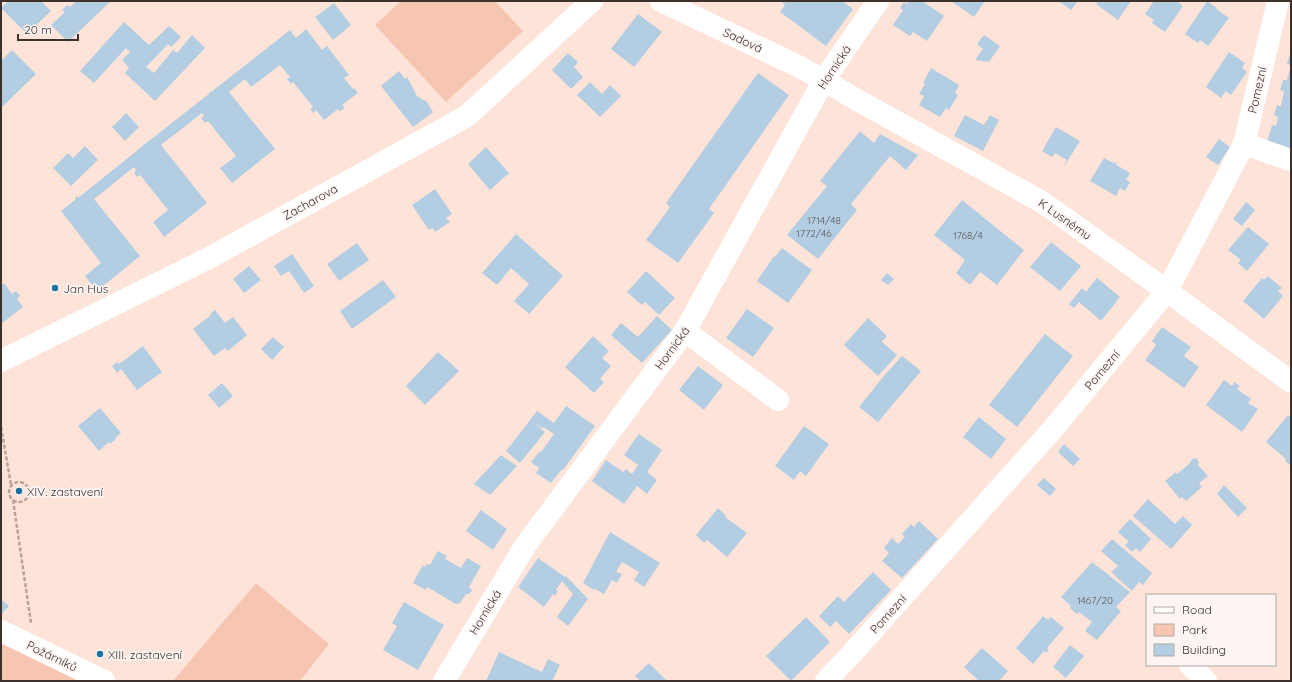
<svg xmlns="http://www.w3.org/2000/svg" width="1292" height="682" viewBox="0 0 1292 682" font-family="Quicksand,sans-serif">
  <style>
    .green { fill: #f7c6b3 }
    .building { fill: #b3cee2 }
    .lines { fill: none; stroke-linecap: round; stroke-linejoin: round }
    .path { stroke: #b8a29a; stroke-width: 2.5; stroke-dasharray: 4 2; stroke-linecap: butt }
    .minor { stroke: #fff; stroke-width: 22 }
    .poi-dot { fill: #1b71a1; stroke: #fcf5f3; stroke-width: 1.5 }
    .labels { text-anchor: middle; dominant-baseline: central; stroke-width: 3.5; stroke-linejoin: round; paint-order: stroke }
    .number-label { font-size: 10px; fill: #5a585a }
    .street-label { font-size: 12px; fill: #3d312c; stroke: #fcf5f3 }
    .poi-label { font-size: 12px; fill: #3d312c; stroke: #fcf5f3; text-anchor: start }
  </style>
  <rect width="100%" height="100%" fill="#fee3d9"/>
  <g class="green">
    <polygon points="401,1 495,1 523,31 446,102 375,25"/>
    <polygon points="256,583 329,644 300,681 173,681"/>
    <polygon points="1,640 80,681 1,681"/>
  </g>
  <g class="building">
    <polygon points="8,1 41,1 51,11 27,34 1,8"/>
    <polygon points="76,1 111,1 68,42 51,25 65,12 62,10 67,5 70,7"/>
    <polygon points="781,1 842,1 853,9 826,46 780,12 785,5"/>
    <polygon points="909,1 922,1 944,16 927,41 913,32 910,36 893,25 903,10 900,8 904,2 907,4"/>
    <polygon points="951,1 985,1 974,17"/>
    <polygon points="1059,1 1078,1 1071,10"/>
    <polygon points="1098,1 1131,1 1118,20 1096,4"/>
    <polygon points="1154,1 1177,1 1183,6 1165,32 1152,23 1154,20 1145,14"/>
    <polygon points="1207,1 1217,8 1216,9 1229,18 1208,46 1200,40 1198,43 1185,34"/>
    <polygon points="334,3 351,25 333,40 315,17"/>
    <polygon points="638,14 662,32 634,67 611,49"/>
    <polygon points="124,22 149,45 169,26 181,37 171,47 168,44 146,67 154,73 173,50 177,53 192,35 205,48 155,101 125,73 129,68 122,60 130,52 126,48 94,83 80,71"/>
    <polygon points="306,29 322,50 327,46 349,75 344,78 353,89 354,88 358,93 342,105 345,108 340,111 338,109 324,120 316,110 313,113 310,109 313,107 293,82 291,84 287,79 290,77 280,65 251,87 245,79 229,92 275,149 232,183 220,168 236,156 208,121 205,123 201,118 204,116 202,113 161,145 207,203 164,237 153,222 168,210 140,175 137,177 134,173 136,170 134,167 94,199 140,256 97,291 85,276 101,263 61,211 76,199 75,198 77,196 78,198 144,145 143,144 144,143 145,144 210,93 209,92 211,91 211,92 290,30 296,38"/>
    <polygon points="984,35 1000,46 989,62 975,60 983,49 977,44"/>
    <polygon points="12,50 36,74 1,108 1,61"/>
    <polygon points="1229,52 1245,63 1242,68 1247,72 1231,95 1226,91 1221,98 1206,87"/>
    <polygon points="568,53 578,62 574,67 583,77 571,89 552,70"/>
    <polygon points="1290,54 1291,54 1291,149 1267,142 1272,125 1276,126 1278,117 1274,115 1277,105 1281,106 1284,91 1280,90 1283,80 1287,80 1291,65 1287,64"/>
    <polygon points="931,68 959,85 955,93 958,95 949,110 946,108 940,117 919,105 924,96 919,94 925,84 923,83"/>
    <polygon points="399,71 405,79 407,77 417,96 427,102 433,112 413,127 381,86"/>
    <polygon points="758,73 789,95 709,209 714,213 678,263 646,240 670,207 666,203"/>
    <polygon points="590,82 602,94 610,85 621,96 600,117 577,95"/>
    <polygon points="126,113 139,127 125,141 112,127"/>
    <polygon points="965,115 984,125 990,115 999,120 983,151 954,136"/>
    <polygon points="1056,127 1080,141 1065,165 1064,165 1067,160 1055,153 1052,157 1042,151"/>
    <polygon points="860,131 874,143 880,134 918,155 906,170 890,156 851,204 857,210 818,259 787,235 827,186 820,181"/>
    <polygon points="1219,139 1230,147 1218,165 1206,157"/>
    <polygon points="85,146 98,160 71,186 53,168 68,153 73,158"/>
    <polygon points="486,147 509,173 490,190 468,164"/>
    <polygon points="1104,158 1113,163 1114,162 1116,163 1115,164 1130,173 1126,180 1130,182 1125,191 1120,188 1116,196 1090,181"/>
    <polygon points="435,189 452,214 446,218 450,222 435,232 433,228 429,230 412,205"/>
    <polygon points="962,200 1024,250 997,285 980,272 970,285 956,273 965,260 934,235"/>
    <polygon points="1246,202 1255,210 1242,226 1233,219"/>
    <polygon points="1248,227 1269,244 1247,271 1238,263 1241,260 1228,250"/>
    <polygon points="516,234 563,276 529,314 514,301 529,284 511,268 497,285 482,273"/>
    <polygon points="1051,242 1081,266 1060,291 1030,267"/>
    <polygon points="357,243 369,260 339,281 327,264"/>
    <polygon points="782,248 812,270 788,303 757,281 774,256 775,257"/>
    <polygon points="292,254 314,286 304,293 289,271 281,276 274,266"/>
    <polygon points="249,266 261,280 244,293 233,279"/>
    <polygon points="646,271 675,298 659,315 645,302 642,305 627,292"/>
    <polygon points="887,273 894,279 888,285 881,280"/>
    <polygon points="1268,276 1282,288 1278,291 1283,296 1264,319 1243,301 1262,278 1264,280"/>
    <polygon points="1097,278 1120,297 1101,321 1079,302 1074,308 1069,304 1082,288 1086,292"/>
    <polygon points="383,280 396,297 352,329 340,311"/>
    <polygon points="4,283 12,294 16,291 20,296 17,299 23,307 1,324 1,285"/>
    <polygon points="747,309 774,328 753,357 726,338"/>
    <polygon points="215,310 225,323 233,317 247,335 228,351 225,348 214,356 193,329 211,315 210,314"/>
    <polygon points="657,316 672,330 642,363 611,335 621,323 638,337"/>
    <polygon points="868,318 887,336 882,342 897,355 878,376 844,345"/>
    <polygon points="1162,327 1191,347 1184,356 1199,367 1184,388 1145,360 1156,345 1152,341"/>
    <polygon points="1045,334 1073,356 1017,427 989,405"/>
    <polygon points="593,336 609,351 602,358 611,366 600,379 604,382 594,393 565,367"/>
    <polygon points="273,337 284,347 272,360 261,349"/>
    <polygon points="143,346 162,372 137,390 121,369 117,373 112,366 117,362 119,364"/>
    <polygon points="438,352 459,371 425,405 406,386"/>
    <polygon points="902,356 921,371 878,422 859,407 883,377"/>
    <polygon points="698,366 723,385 704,410 679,390"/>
    <polygon points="1224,380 1232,386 1234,382 1240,386 1237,389 1251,399 1248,403 1258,409 1242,432 1206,405"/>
    <polygon points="222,383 233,396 219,408 208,395"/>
    <polygon points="566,406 595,426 563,470 562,469 551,483 536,473 539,468 531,462 540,451 541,452 554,434 545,428 540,427 534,423 545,432 520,463 506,451 537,411 554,423"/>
    <polygon points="100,408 121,433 115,438 116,439 110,444 109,442 99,451 78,426"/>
    <polygon points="1288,415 1291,418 1291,466 1285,461 1286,459 1266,442"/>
    <polygon points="979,417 1006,439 991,459 963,437"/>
    <polygon points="804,426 829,444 806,476 800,471 794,480 775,466"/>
    <polygon points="639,434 662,450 647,472 657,480 647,494 637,486 624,504 592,481 606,460 623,472 626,469 632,474 638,465 624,455"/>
    <polygon points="1064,444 1080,459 1073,466 1058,452"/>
    <polygon points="501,455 517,466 490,495 474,484"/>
    <polygon points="1196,458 1199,462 1198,465 1208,476 1199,483 1202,487 1186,501 1182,497 1180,499 1165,481 1176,472 1177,474 1189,464 1192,459"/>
    <polygon points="1044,478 1056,489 1050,496 1037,485"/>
    <polygon points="1224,485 1247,508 1238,517 1217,494"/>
    <polygon points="1148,499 1175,524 1183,516 1192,525 1171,549 1133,516"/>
    <polygon points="718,508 726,516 725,517 747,533 727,557 707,540 704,543 696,535"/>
    <polygon points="481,510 507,529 493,550 466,531"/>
    <polygon points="1130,519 1151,539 1140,552 1136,548 1132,552 1125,545 1129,542 1118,532"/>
    <polygon points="919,521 938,539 902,578 882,561 889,553 884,548 892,538 898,544 905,537 902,534 911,524 914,527"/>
    <polygon points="610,532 660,563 644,587 634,580 639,572 622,562 616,572 622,574 617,583 612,580 604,594 595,589 594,590 583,583"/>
    <polygon points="1112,539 1152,573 1143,585 1139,582 1132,591 1111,572 1118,566 1101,551"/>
    <polygon points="438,551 447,556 445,559 461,568 467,558 481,566 469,587 472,590 469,594 466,594 460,603 456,604 427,587 426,590 413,583 423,565 425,567 427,564 430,565"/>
    <polygon points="538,558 565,577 566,576 588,599 568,626 557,617 573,594 562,581 556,590 558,591 555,596 553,594 544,607 518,587"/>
    <polygon points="1092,562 1130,592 1116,607 1121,611 1097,640 1085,631 1092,622 1079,612 1077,614 1070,608 1071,606 1061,597"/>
    <polygon points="873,572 891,590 849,634 836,621 830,627 819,616 838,596 844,602"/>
    <polygon points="1,599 9,606 1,615"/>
    <polygon points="404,602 444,625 418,670 383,650 397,626 392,623"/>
    <polygon points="1043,616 1048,620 1051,617 1064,628 1047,648 1049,650 1046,653 1044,651 1033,664 1016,648"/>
    <polygon points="806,617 830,642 791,681 766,656"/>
    <polygon points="1070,645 1084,656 1066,678 1053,667"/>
    <polygon points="982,648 1008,671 999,681 979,681 964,667"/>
    <polygon points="499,652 542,672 548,659 560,665 552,681 486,681"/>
    <polygon points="649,663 667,681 640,681 635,676"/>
  </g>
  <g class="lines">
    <g class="path">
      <polyline points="1,427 11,485"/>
      <circle cx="19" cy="492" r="10"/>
      <polyline points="13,500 31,623"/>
    </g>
    <g class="minor">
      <polyline points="661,1 800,67 859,101 1042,202 1167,291 1291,382"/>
      <polyline points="1244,144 1291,160"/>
      <polyline points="685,331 778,400"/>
      <polyline points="1,361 209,258 467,116 592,1"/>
      <polyline points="1,631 104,681"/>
      <polyline points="1190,665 1206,681"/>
      <polyline points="444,681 525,546 685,331 824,80 878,1"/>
      <polyline points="826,681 856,649 1052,430 1167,291 1244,144 1278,1"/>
    </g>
  </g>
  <g class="poi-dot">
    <circle cx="55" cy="288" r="4"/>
    <circle cx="19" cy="491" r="4"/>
    <circle cx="100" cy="654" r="4"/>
  </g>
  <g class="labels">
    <g class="number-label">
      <text x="824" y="220">1714/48</text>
      <text x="814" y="233">1772/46</text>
      <text x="968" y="235">1768/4</text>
      <text x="1095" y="600">1467/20</text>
    </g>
    <g class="street-label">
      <text transform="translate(743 40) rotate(25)">Sadová</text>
      <text transform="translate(834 67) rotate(-57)">Hornická</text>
      <text transform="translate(1257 90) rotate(-77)">Pomezní</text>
      <text transform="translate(310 202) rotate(-29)">Zacharova</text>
      <text transform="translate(1065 219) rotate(35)">K Lusnému</text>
      <text transform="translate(672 348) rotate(-54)">Hornická</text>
      <text transform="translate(1102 370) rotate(-50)">Pomezní</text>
      <text transform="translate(485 612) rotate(-59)">Hornická</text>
      <text transform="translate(888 614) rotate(-48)">Pomezní</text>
      <text transform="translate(52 656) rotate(26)">Požárníků</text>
    </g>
    <g class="poi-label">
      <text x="63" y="288">Jan Hus</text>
      <text x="27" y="491">XIV. zastavení</text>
      <text x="108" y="654">XIII. zastavení</text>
    </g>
  </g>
  <rect width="1292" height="682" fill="none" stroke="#3d312c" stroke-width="4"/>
  <rect x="1146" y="594" width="130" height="72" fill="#fcf5f3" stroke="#b0a7a3"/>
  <rect x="1154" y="607" width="20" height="6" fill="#ffffff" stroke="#b0a7a3"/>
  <text x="1182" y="614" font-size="12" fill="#3d312c">Road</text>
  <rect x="1154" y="624" width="20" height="12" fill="#f7c6b3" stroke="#b0a7a3"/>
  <text x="1182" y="634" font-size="12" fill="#3d312c">Park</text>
  <rect x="1154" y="644" width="20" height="12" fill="#b3cee2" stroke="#b0a7a3"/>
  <text x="1182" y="654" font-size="12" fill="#3d312c">Building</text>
  <path d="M18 34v6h60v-6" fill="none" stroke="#3d312c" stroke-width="2"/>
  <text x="24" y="34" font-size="12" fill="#3d312c" stroke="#fcf5f3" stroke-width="3" paint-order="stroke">20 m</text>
</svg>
